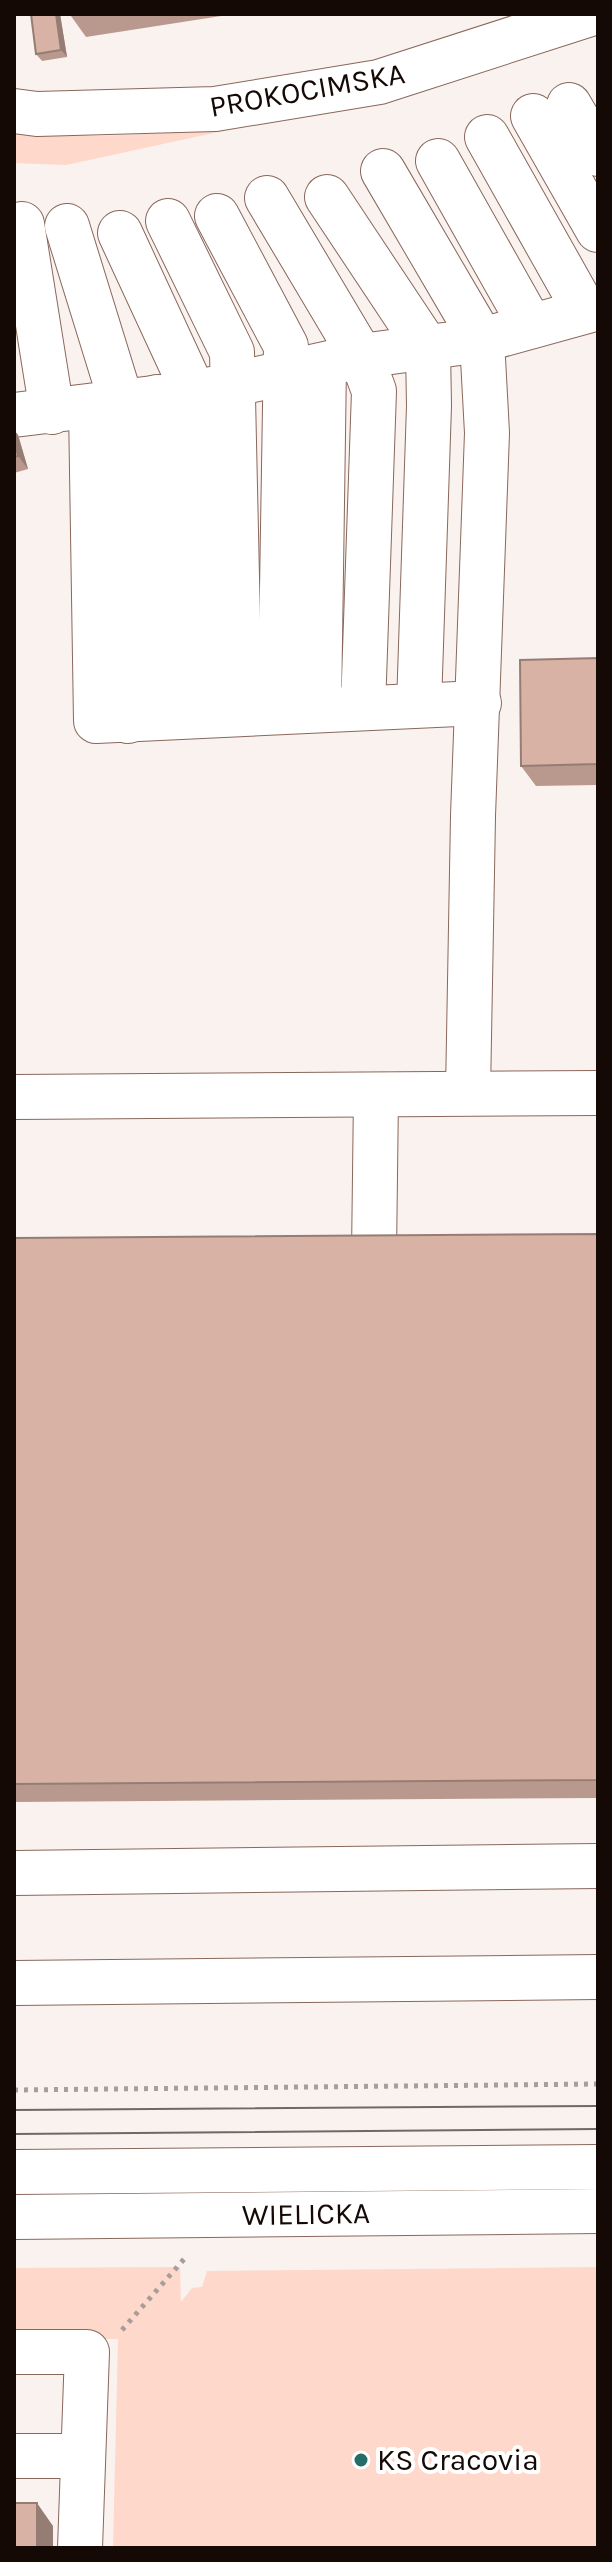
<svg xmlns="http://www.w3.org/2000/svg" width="612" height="2562" viewBox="0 0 612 2562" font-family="Karla,sans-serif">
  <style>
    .grass { fill: #fed8ca }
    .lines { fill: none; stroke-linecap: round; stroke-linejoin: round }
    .minor-casing { stroke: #89675b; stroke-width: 46 }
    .major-casing { stroke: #89675b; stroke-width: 46 }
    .path { stroke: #a79e9b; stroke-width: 5; stroke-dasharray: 4 6; stroke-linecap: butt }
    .minor { stroke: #fff; stroke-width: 44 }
    .major { stroke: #fff; stroke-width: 44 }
    .tram { stroke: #726764; stroke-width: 2 }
    .wall { fill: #b9998e }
    .shaded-wall { fill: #967d74 }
    .building { fill: #d7b2a5; stroke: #967d74; stroke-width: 2 }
    .poi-dot { fill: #256e68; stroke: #fff; stroke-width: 3 }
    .labels { text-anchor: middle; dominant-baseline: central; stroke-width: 8; stroke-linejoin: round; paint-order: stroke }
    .street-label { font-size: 30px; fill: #150906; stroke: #fff }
    .poi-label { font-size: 30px; fill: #150906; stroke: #fff; text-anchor: start }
  </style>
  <rect width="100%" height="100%" fill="#faf2ef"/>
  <g class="grass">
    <polygon points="223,131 66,165 14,163 14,132 96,136"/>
    <polygon points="180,2267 181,2302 192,2288 202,2287 207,2271 598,2267 598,2548 113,2548 118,2339 14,2339 14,2268"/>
  </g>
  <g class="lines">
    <g class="minor-casing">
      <g id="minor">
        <polyline points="569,105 598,154"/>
        <polyline points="14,111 37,114 215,109 379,82 590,14"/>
        <polyline points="533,116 598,230"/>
        <polyline points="487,137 585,311"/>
        <polyline points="438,161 531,326"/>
        <polyline points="327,197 428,349 429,406 419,705"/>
        <polyline points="267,198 361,356 374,391 363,708"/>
        <polyline points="217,216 286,346 280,711"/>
        <polyline points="168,221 232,352 240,713"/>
        <polyline points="22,224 52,412"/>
        <polyline points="67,226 122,404 128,721"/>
        <polyline points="120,233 194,393 198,714"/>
        <polyline points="157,397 159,717"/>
        <polyline points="91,408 96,721 479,703"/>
        <polyline points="14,415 194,393 361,356 482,340 383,171"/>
        <polyline points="319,709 324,365"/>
        <polyline points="468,1093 473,816 487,433 482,340 598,308"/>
        <polyline points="14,1097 598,1093"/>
        <polyline points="374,1255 376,1095"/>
        <polyline points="14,1873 598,1866"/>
        <polyline points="14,1983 598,1977"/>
        <polyline points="14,2352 87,2352 80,2548"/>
        <polyline points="14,2456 83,2456"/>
      </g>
    </g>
    <g class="major-casing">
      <g id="major">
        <polyline points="14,2172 598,2167"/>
        <polyline points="14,2217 598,2211"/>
      </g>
    </g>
    <g class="path">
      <polyline points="14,2090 598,2084"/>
      <polyline points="122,2330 185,2258"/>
    </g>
    <use href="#minor" class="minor"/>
    <use href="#major" class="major"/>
    <g class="tram">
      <polyline points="14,2110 598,2106"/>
      <polyline points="14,2134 598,2129"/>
    </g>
  </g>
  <g class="wall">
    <polygon points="31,14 60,14 67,57 42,61 36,54"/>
    <polygon points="71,14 234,14 86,37 71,16"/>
    <polygon points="14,430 18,435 28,469 14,473"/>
    <polygon points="598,658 598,785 536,786 521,766"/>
    <polygon points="598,1234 598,1798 14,1802 14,1238"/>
  </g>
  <g class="shaded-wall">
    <polygon points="56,14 60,14 67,57 61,50"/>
    <polygon points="14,430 18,435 28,469 18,456 14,441"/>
    <polygon points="37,2503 53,2526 53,2548 37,2548"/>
  </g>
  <g class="building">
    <polygon points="31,14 56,14 61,50 36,54"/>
    <polygon points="14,441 18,456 14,457"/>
    <polygon points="598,658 598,764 521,766 520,660"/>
    <polygon points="598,1234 598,1780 14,1784 14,1238"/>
    <rect x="14" y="2503" width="23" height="45"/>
  </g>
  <circle class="poi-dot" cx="361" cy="2460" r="8"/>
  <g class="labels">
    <g class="street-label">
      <text transform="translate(307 90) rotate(-10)">PROKOCIMSKA</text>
      <text transform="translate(306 2214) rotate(-1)">WIELICKA</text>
    </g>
    <g class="poi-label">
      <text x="377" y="2460">KS Cracovia</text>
    </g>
  </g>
  <rect width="612" height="2562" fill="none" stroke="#150906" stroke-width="32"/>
</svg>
